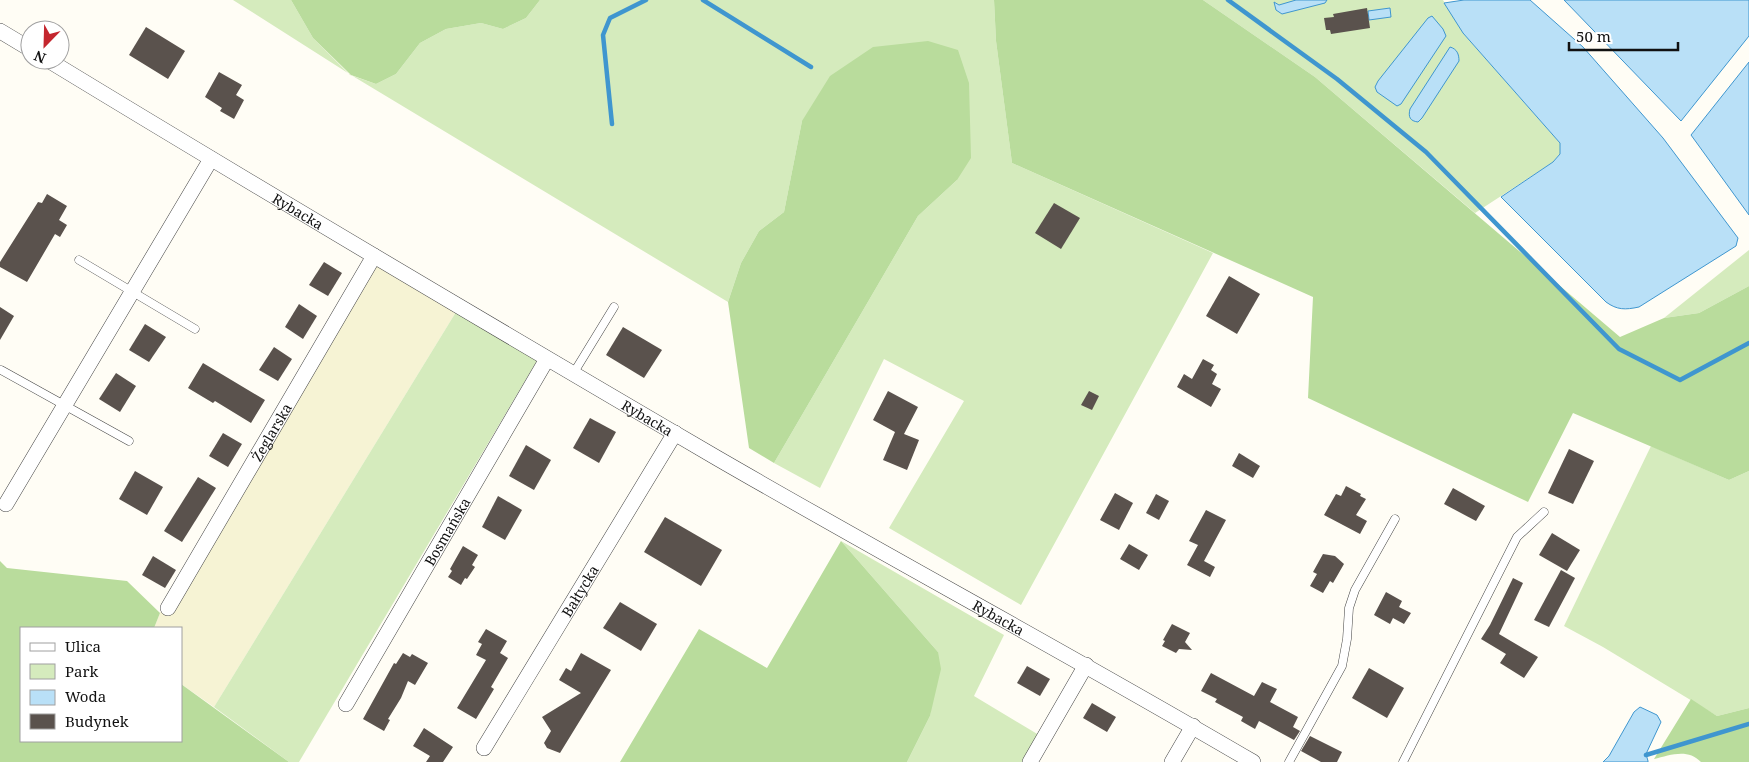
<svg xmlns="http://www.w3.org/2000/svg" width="1749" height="762" viewBox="0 0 1749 762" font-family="'Noto Serif',serif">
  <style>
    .farmland { fill: #f6f3d4 }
    .green { fill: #d5ebbd }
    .forest { fill: #b9dc9c }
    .water { fill: #b9e0f7; stroke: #3f96cf }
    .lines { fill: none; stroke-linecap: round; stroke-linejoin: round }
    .stream { stroke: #3f96cf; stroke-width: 4.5 }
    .building { fill: #5a524d }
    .service-casing { stroke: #444; stroke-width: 9 }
    .minor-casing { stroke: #444; stroke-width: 16 }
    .service { stroke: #fff; stroke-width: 8 }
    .minor { stroke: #fff; stroke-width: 15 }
    .labels { text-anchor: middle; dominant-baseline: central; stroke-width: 5; stroke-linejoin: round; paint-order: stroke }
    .street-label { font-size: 14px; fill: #111; stroke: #fff }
  </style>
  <rect width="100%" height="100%" fill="#fffdf5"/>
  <polygon class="farmland" points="364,258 456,312 214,707 181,684 181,628 154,628 160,613"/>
  <g class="green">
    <polygon points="233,0 291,0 313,38 350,75 376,84 396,74 420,43 446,29 481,23 503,29 526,18 540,0 994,0 996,41 1012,163 1213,253 1021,605 889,528 964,401 884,359 820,488 774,463 918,216 957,180 802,121 784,212 759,231 741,263 728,302 351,75"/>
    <polygon points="1203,0 1443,0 1463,33 1560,143 1560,154 1553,162 1475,213 1315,77"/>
    <polygon points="1749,250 1749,286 1699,313 1664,318"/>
    <polygon points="456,312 538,359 299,762 289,762 214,707"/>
    <polygon points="1651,446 1729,480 1749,471 1749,708 1717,716 1603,647 1564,626"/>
    <polygon points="841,541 1004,635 974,696 1049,741 1037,762 907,762 930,716 938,652"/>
  </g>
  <g class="forest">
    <polygon points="291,0 540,0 526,18 503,29 481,23 446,29 420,43 396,74 376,84 351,75 313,38"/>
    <polygon points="994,0 1203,0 1315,77 1620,337 1664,318 1699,313 1749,286 1749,471 1729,480 1573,413 1528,502 1308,398 1313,297 1012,163 996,41"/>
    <polygon points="928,41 958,50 969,83 971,158 957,180 918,216 774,463 749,448 728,302 741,263 759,231 784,212 802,121 830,76 873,47"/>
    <polygon points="841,541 938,652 941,669 930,716 907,762 620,762 699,629 767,668"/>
    <polygon points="0,561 7,568 127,581 160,613 154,628 21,628 21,741 181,741 181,684 289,762 0,762"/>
    <path d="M1691,699L1717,716L1749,708V762H1701C1688,748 1670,755 1654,759Z"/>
  </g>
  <g class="water">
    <polygon points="1296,0 1327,0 1325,3 1282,14 1276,10 1274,2 1279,5"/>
    <path d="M1464,0H1530L1583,47L1663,138L1738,238L1736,246L1639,307C1625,310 1617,310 1606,302L1501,197L1553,162L1560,154V143L1463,33L1444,3Z"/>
    <polygon points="1564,0 1749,0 1749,36 1681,121"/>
    <polygon points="1390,8 1391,17 1369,20 1368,11"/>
    <polygon points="1432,16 1443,29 1446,36 1401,104 1397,106 1377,92 1375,87 1378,81 1428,18"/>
    <path d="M1450,47C1457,49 1459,54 1459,61L1422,118L1418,122C1410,121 1408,117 1410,109Z"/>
    <polygon points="1749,62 1749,215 1691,135"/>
    <polygon points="1640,707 1657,715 1661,722 1646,754 1648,761 1648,762 1603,762 1609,756 1634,712"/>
  </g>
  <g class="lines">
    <g class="stream">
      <polyline points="703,0 811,67"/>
      <polyline points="1228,0 1337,79 1426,152 1619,349 1680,380 1749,343"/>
      <polyline points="612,124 603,35 610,18 646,0"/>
      <polyline points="1646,755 1749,724"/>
    </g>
  </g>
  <g class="building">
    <polygon points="1367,8 1370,28 1331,34 1330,30 1326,30 1324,18 1334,17 1333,14"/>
    <polygon points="146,27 185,51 168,79 129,55"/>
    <polygon points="219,72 242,85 236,95 244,100 234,119 220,111 222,108 205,97"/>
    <polygon points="47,194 67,206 59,220 67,225 60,237 55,234 27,282 0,267 0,262 38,202 42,203"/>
    <polygon points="1054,203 1080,218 1061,249 1035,233"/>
    <polygon points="324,262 342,273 328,296 309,285"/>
    <polygon points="1229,276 1260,294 1237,334 1206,316"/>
    <polygon points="299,304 317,316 303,339 285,327"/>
    <polygon points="0,307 14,316 0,340"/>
    <polygon points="145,324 166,337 149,362 129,350"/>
    <polygon points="623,327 662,350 644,378 606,355"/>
    <polygon points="274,347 292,359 278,381 259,370"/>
    <polygon points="1203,359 1214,365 1211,370 1217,374 1212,384 1221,389 1211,407 1177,387 1184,374 1192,379"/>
    <polygon points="203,363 265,400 251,423 215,401 213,403 188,388"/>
    <polygon points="116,373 136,386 120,412 99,399"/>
    <polygon points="888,391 918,407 904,434 919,440 907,470 883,460 895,432 873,420"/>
    <polygon points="1089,391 1099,396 1092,410 1081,405"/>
    <polygon points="590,418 616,432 599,463 573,448"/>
    <polygon points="223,433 242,444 228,467 209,456"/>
    <polygon points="526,445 551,460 534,490 509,476"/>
    <polygon points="1569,449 1594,461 1573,504 1548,493"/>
    <polygon points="1239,453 1260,466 1253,478 1232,466"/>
    <polygon points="135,471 163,487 147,515 119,499"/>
    <polygon points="198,477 216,488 182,542 164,531"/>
    <polygon points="1346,486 1361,494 1360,496 1366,499 1356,515 1367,521 1360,534 1324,515 1336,494 1341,496"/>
    <polygon points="1453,488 1485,506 1476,521 1444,504"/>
    <polygon points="1115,493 1133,503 1119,530 1100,520"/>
    <polygon points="1156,494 1169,501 1159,520 1146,513"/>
    <polygon points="498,496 522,510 505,540 482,527"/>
    <polygon points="1206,510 1226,520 1204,561 1215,567 1210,577 1187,565 1198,545 1189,541"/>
    <polygon points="665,517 722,550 701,586 644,552"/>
    <polygon points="1552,533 1580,550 1567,571 1539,555"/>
    <polygon points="1129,544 1148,555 1139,570 1120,559"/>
    <polygon points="463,546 478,555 472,565 475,567 467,579 465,578 461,585 448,577 452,571 450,569"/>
    <polygon points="1323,554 1335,556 1344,564 1333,583 1330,581 1323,593 1310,586 1317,574 1313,572"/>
    <polygon points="153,556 176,570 165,588 142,575"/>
    <polygon points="1561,570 1575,578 1549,627 1534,620"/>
    <polygon points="1513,578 1523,583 1499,634 1538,657 1524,678 1500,663 1506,654 1481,639 1490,625"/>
    <polygon points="1386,592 1402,601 1399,607 1411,613 1404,624 1393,618 1390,624 1374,615"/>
    <polygon points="620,602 657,624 641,651 603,628"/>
    <polygon points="1172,624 1190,633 1185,642 1192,650 1179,649 1176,653 1162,646 1165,641 1163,640"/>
    <polygon points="486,629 507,641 500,653 508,658 491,687 494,689 476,719 457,708 486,660 476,655 482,644 478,642"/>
    <polygon points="403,653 410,657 412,654 428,663 415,685 408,681 401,698 388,719 390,720 384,731 363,719 394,663 396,664"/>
    <polygon points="581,653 611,670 560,753 547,748 544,743 551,731 542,717 581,693 559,680 566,668 571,671"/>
    <polygon points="1027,666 1050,679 1040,696 1017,683"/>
    <polygon points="1369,668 1404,688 1387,718 1352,698"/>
    <polygon points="1211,673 1254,696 1262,682 1277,689 1270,702 1298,717 1293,727 1300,731 1294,740 1259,721 1255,729 1241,721 1243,717 1215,702 1217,699 1201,691"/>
    <polygon points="1092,703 1116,717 1107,732 1083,718"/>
    <polygon points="424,728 453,747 443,762 426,762 430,756 413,746"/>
    <polygon points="1310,736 1342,752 1337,762 1321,762 1301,751"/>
  </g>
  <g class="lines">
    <g class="service-casing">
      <g id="service">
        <polyline points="79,260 195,329"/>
        <polyline points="1,370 129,441"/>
        <polyline points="573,374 614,307"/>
        <polyline points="1289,762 1342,666 1347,639 1349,608 1355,590 1395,519"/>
        <polyline points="1403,762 1517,537 1544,512"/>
      </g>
    </g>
    <g class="minor-casing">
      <g id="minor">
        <polyline points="0,31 30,49"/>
        <path id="s1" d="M48,60C270,195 493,327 717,458C895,561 1076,658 1253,762"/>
        <polyline points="6,504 211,159"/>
        <path id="s2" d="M168,608L374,256"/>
        <path id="s3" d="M346,704L547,359"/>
        <path id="s4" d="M484,748L675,433"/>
        <polyline points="1030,762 1086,665"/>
        <polyline points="1172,762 1193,726"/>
      </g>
    </g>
    <use href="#service" class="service"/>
    <use href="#minor" class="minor"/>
  </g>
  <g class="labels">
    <g class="street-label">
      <text stroke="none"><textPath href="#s1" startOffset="292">Rybacka</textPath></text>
      <text stroke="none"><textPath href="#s1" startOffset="698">Rybacka</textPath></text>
      <text stroke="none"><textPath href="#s2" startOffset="204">Żeglarska</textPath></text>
      <text stroke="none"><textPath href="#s3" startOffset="200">Bosmańska</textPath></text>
      <text stroke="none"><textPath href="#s4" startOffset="184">Bałtycka</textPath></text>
      <text stroke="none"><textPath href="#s1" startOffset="1102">Rybacka</textPath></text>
    </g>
  </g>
  <rect x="20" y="627" width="162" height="115" fill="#ffffff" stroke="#a0a0a0"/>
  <rect x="30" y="643" width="25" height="8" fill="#ffffff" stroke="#a0a0a0"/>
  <text x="65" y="652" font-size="15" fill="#111111">Ulica</text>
  <rect x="30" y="664" width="25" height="15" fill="#d5ebbd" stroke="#a0a0a0"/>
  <text x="65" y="677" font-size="15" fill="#111111">Park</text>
  <rect x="30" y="690" width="25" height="15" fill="#b9e0f7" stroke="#a0a0a0"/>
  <text x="65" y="702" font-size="15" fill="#111111">Woda</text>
  <rect x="30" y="714" width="25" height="15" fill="#5a524d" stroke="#a0a0a0"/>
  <text x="65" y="727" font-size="15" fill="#111111">Budynek</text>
  <g transform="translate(45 45) rotate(203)"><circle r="24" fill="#ffffff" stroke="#a0a0a0"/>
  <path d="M0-4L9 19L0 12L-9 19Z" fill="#c4262e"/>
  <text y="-8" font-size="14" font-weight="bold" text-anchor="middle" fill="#111111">N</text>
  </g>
  <path d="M1569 42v8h109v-8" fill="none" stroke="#111111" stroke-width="2.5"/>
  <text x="1576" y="42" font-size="15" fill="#111111" stroke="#ffffff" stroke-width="4" paint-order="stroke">50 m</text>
</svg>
